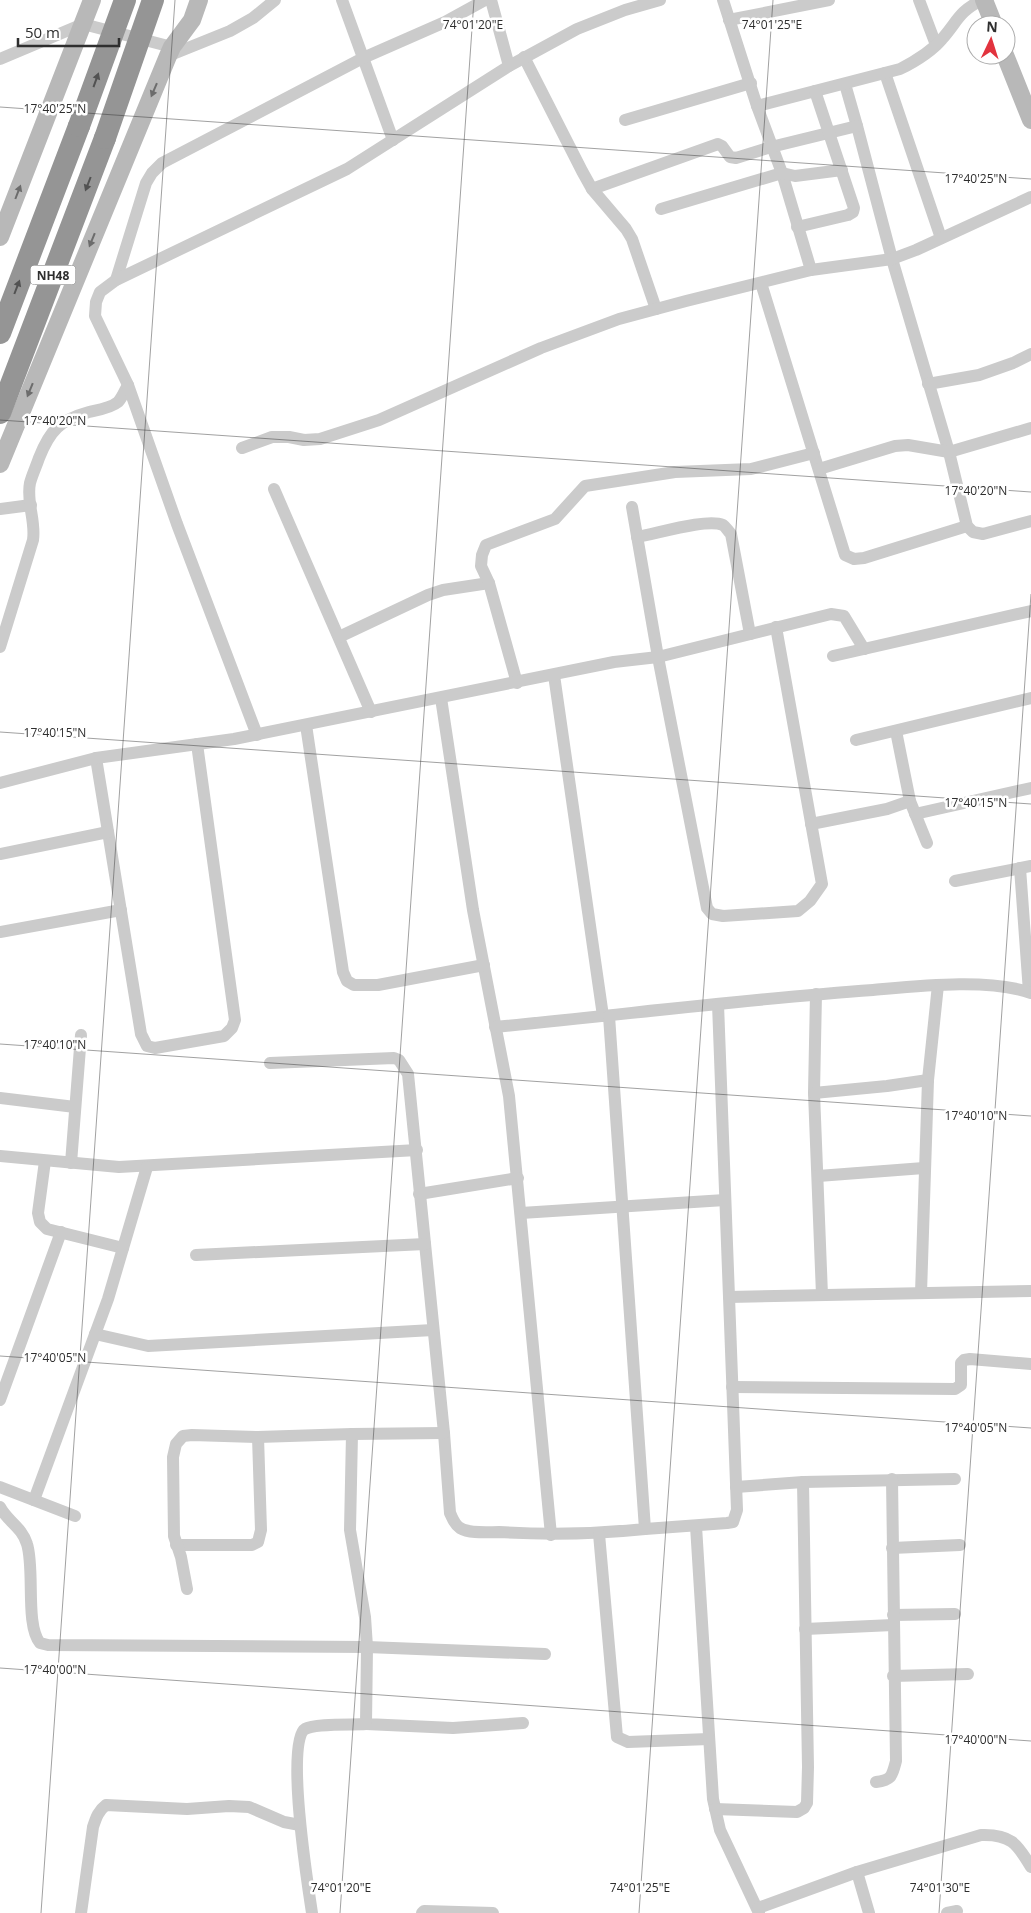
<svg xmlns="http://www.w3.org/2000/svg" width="1031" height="1913" viewBox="0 0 1031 1913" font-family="'Open Sans',sans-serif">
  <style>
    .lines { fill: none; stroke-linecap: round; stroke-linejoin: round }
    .street { stroke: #cbcbcb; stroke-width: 12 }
    .secondary { stroke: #b8b8b8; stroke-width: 18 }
    .highway { stroke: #959595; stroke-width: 22 }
    .highway-bridge { stroke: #959595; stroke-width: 22 }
    .oneway { fill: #525252 }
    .oneway2 { fill: #6c6c6c }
    .ticks { fill: none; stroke: #2e2e2e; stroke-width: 1; stroke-opacity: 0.45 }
    .labels { text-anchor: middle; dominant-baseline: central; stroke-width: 5; stroke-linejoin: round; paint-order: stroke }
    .shield { fill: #fff; stroke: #6d6d6d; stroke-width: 1 }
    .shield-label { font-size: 12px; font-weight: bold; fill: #2e2e2e }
    .ticks-label { font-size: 12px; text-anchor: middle; fill: #2e2e2e; stroke: #fff; stroke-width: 5; stroke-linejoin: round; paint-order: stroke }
  </style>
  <rect width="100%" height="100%" fill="#fff"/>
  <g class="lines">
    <g class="street">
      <polyline points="342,0 393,140"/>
      <polyline points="491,0 509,66"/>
      <polyline points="723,0 757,106 782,173 811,270"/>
      <polyline points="919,0 936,45"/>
      <polyline points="729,20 829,0"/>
      <polyline points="168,56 230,31 253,18 275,0"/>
      <polyline points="524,57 582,171 592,189 626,229 632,239 656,309"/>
      <polyline points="0,59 83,24 172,47"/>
      <polyline points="885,73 941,238"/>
      <polyline points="845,84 857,126 892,259 949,452 967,526 973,532 983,534 1031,521"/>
      <path d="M757,106L900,69C916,61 931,52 942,39C958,21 958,12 982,0"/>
      <polyline points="625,120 751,83"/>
      <polyline points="592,189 718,144 722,146 730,157 736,158 771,147 857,126"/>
      <polyline points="661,209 782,173 795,176 842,170"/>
      <polyline points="797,227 848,215 853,212 854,208 815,91"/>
      <polyline points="116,280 146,183 152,173 162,163 363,58 445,22 485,0"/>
      <polyline points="761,283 845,555 854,559 864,558 967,526"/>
      <polyline points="928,384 979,375 1013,363 1031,354"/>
      <polyline points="242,448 272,437 289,437 304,440 320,439 379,420 541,348 619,319 686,301 811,270 892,259 916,250 1031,197"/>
      <polyline points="819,469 895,446 908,445 949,452 1031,428"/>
      <polyline points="274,489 371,712"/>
      <polyline points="632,507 658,657 707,908 712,914 723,916 798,911 810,901 822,884 776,627"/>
      <polyline points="0,509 31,505"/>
      <path d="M637,537C656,534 707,518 723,525C726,527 728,531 731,534L750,634"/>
      <polyline points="339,637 428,595 443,590 489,583"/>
      <path d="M0,647L33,540C36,521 26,502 30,483C32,475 36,467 39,458C50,430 60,420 89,412C98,410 111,408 118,402C122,398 125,390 128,385"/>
      <polyline points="833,656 1031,611"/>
      <polyline points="554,675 603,1016"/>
      <polyline points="517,683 489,583 481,566 482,555 486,545 555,519 585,486 675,472 751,469 814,453"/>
      <polyline points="441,698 473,910 509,1096 551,1535"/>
      <polyline points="306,725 343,972 347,981 354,985 378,985 484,965"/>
      <polyline points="896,731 910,801 927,843"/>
      <polyline points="257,735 177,524 128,385 95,316 96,302 100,292 116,280 347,169 509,66 577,29 625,10 660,0"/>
      <polyline points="856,740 1031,698"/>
      <polyline points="96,758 141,1034 147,1046 155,1048 224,1036 232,1028 235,1020 197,744"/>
      <polyline points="0,783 96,758 234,739 614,662 658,657 831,614 844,616 864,649"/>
      <polyline points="915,814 1031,788"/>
      <polyline points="811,824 887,809 910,801"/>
      <polyline points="0,854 108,832"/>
      <polyline points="1020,868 1029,992"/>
      <polyline points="955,881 1031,866"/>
      <polyline points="0,932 121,910"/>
      <polyline points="816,994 814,1093 822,1295"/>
      <path d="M495,1027C621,1015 746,999 873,990C918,986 989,978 1031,993"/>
      <path d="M270,1063L394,1058L399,1060L408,1074L444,1433L450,1513C453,1519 454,1524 460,1528C470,1534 488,1532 499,1532C548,1535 596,1534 645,1529L609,1016"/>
      <polyline points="814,1093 887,1086 928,1080"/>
      <polyline points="0,1098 75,1107"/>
      <polyline points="0,1156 119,1167 417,1150"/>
      <polyline points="45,1161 38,1213 40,1222 47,1229 123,1248"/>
      <polyline points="71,1163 81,1035"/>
      <polyline points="818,1176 924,1168"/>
      <polyline points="419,1194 518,1178"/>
      <polyline points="521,1213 725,1200"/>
      <polyline points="196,1255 425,1244"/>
      <polyline points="921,1293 928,1080 938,985"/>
      <polyline points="729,1297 1031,1291"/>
      <polyline points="95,1334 148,1346 433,1330"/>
      <polyline points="732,1387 955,1389 961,1385 961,1363 964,1360 970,1359 1031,1364"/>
      <polyline points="0,1400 61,1232"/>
      <polyline points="352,1434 350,1530 365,1617 367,1647 366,1724 453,1728 523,1723"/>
      <polyline points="0,1487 75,1516"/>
      <polyline points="736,1487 803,1482 955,1479"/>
      <polyline points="34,1500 108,1299 147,1167"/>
      <path d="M0,1507C7,1521 22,1527 27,1544C35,1569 25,1625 40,1643L48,1645L367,1647L545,1654"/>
      <polyline points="696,1526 713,1799 720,1830 759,1913"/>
      <polyline points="645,1529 727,1523 733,1522 737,1510 718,1004"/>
      <polyline points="599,1534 617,1737 628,1742 709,1739"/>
      <polyline points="176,1545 252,1545 258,1542 261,1530 258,1437"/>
      <polyline points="892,1548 960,1545"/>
      <polyline points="187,1589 181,1557 174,1536 173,1457 176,1444 183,1436 192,1435 258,1437 352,1434 444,1433"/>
      <polyline points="893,1615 955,1614"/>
      <polyline points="805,1629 893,1625"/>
      <polyline points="893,1676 968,1674"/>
      <path d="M876,1782C892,1780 892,1776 896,1761L892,1479"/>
      <polyline points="715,1809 797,1812 804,1808 807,1803 808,1767 803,1482"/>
      <polyline points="857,1872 869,1913"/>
      <path d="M758,1908L857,1872L981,1835C1010,1834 1017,1843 1031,1867"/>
      <path d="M81,1913L93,1827C96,1818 98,1811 106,1805L187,1809L229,1806L249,1807L284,1822L300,1825"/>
      <path d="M312,1913C308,1887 285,1740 305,1729C315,1723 353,1725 366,1724"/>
      <polyline points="422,1913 424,1911 493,1913"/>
      <polyline points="947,1913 957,1911"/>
    </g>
    <g class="secondary">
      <polyline points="984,0 994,25"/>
      <polyline points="1005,55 1031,120"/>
      <polyline points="0,237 92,0"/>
      <polyline points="0,464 168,56 172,47 192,20 199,0"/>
    </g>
    <g class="highway">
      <polyline points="0,333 79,126"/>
      <polyline points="0,413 105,138"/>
    </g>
    <g class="highway-bridge">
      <polyline points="79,126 125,0"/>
      <polyline points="105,138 153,0"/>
    </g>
  </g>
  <defs><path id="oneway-solid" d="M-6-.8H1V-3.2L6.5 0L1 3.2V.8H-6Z" transform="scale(1.25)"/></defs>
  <g class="oneway">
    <use href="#oneway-solid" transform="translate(96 80) rotate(-70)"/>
    <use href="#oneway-solid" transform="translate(88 184) rotate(111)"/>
    <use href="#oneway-solid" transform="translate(17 287) rotate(-69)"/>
  </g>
  <g class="oneway2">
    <use href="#oneway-solid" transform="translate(154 90) rotate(113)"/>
    <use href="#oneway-solid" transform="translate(18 192) rotate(-69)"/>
    <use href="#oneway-solid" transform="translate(92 240) rotate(112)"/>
    <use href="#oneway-solid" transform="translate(30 390) rotate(112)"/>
  </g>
  <path class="ticks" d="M0,107L1031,179M0,420L1031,492M0,732L1031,804M0,1044L1031,1116M0,1356L1031,1428M0,1668L1031,1741M41,1913L175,0M340,1913L474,0M639,1913L773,0M939,1913L1031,594"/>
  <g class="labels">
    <rect class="shield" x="30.5" y="265.5" width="45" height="19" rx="4"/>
    <g class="shield-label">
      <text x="53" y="275">NH48</text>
    </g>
  </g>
  <g class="ticks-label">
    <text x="473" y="29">74°01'20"E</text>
    <text x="772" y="29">74°01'25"E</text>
    <text x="55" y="113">17°40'25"N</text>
    <text x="976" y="183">17°40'25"N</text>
    <text x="55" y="425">17°40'20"N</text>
    <text x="976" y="495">17°40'20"N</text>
    <text x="55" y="737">17°40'15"N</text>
    <text x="976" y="807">17°40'15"N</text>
    <text x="55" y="1049">17°40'10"N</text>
    <text x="976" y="1120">17°40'10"N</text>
    <text x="55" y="1362">17°40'05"N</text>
    <text x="976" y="1432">17°40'05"N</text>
    <text x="55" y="1674">17°40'00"N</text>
    <text x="976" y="1744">17°40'00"N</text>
    <text x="341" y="1892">74°01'20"E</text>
    <text x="640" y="1892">74°01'25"E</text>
    <text x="940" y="1892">74°01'30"E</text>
  </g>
  <g transform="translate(991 40) rotate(4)"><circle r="24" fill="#ffffff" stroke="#ababab"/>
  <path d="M0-4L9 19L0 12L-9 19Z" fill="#e2333e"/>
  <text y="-8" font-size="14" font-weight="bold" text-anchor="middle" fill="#2e2e2e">N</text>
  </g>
  <path d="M18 38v8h101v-8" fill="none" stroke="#2e2e2e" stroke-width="2.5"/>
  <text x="25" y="38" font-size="15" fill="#2e2e2e" stroke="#ffffff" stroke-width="4" paint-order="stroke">50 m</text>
</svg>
